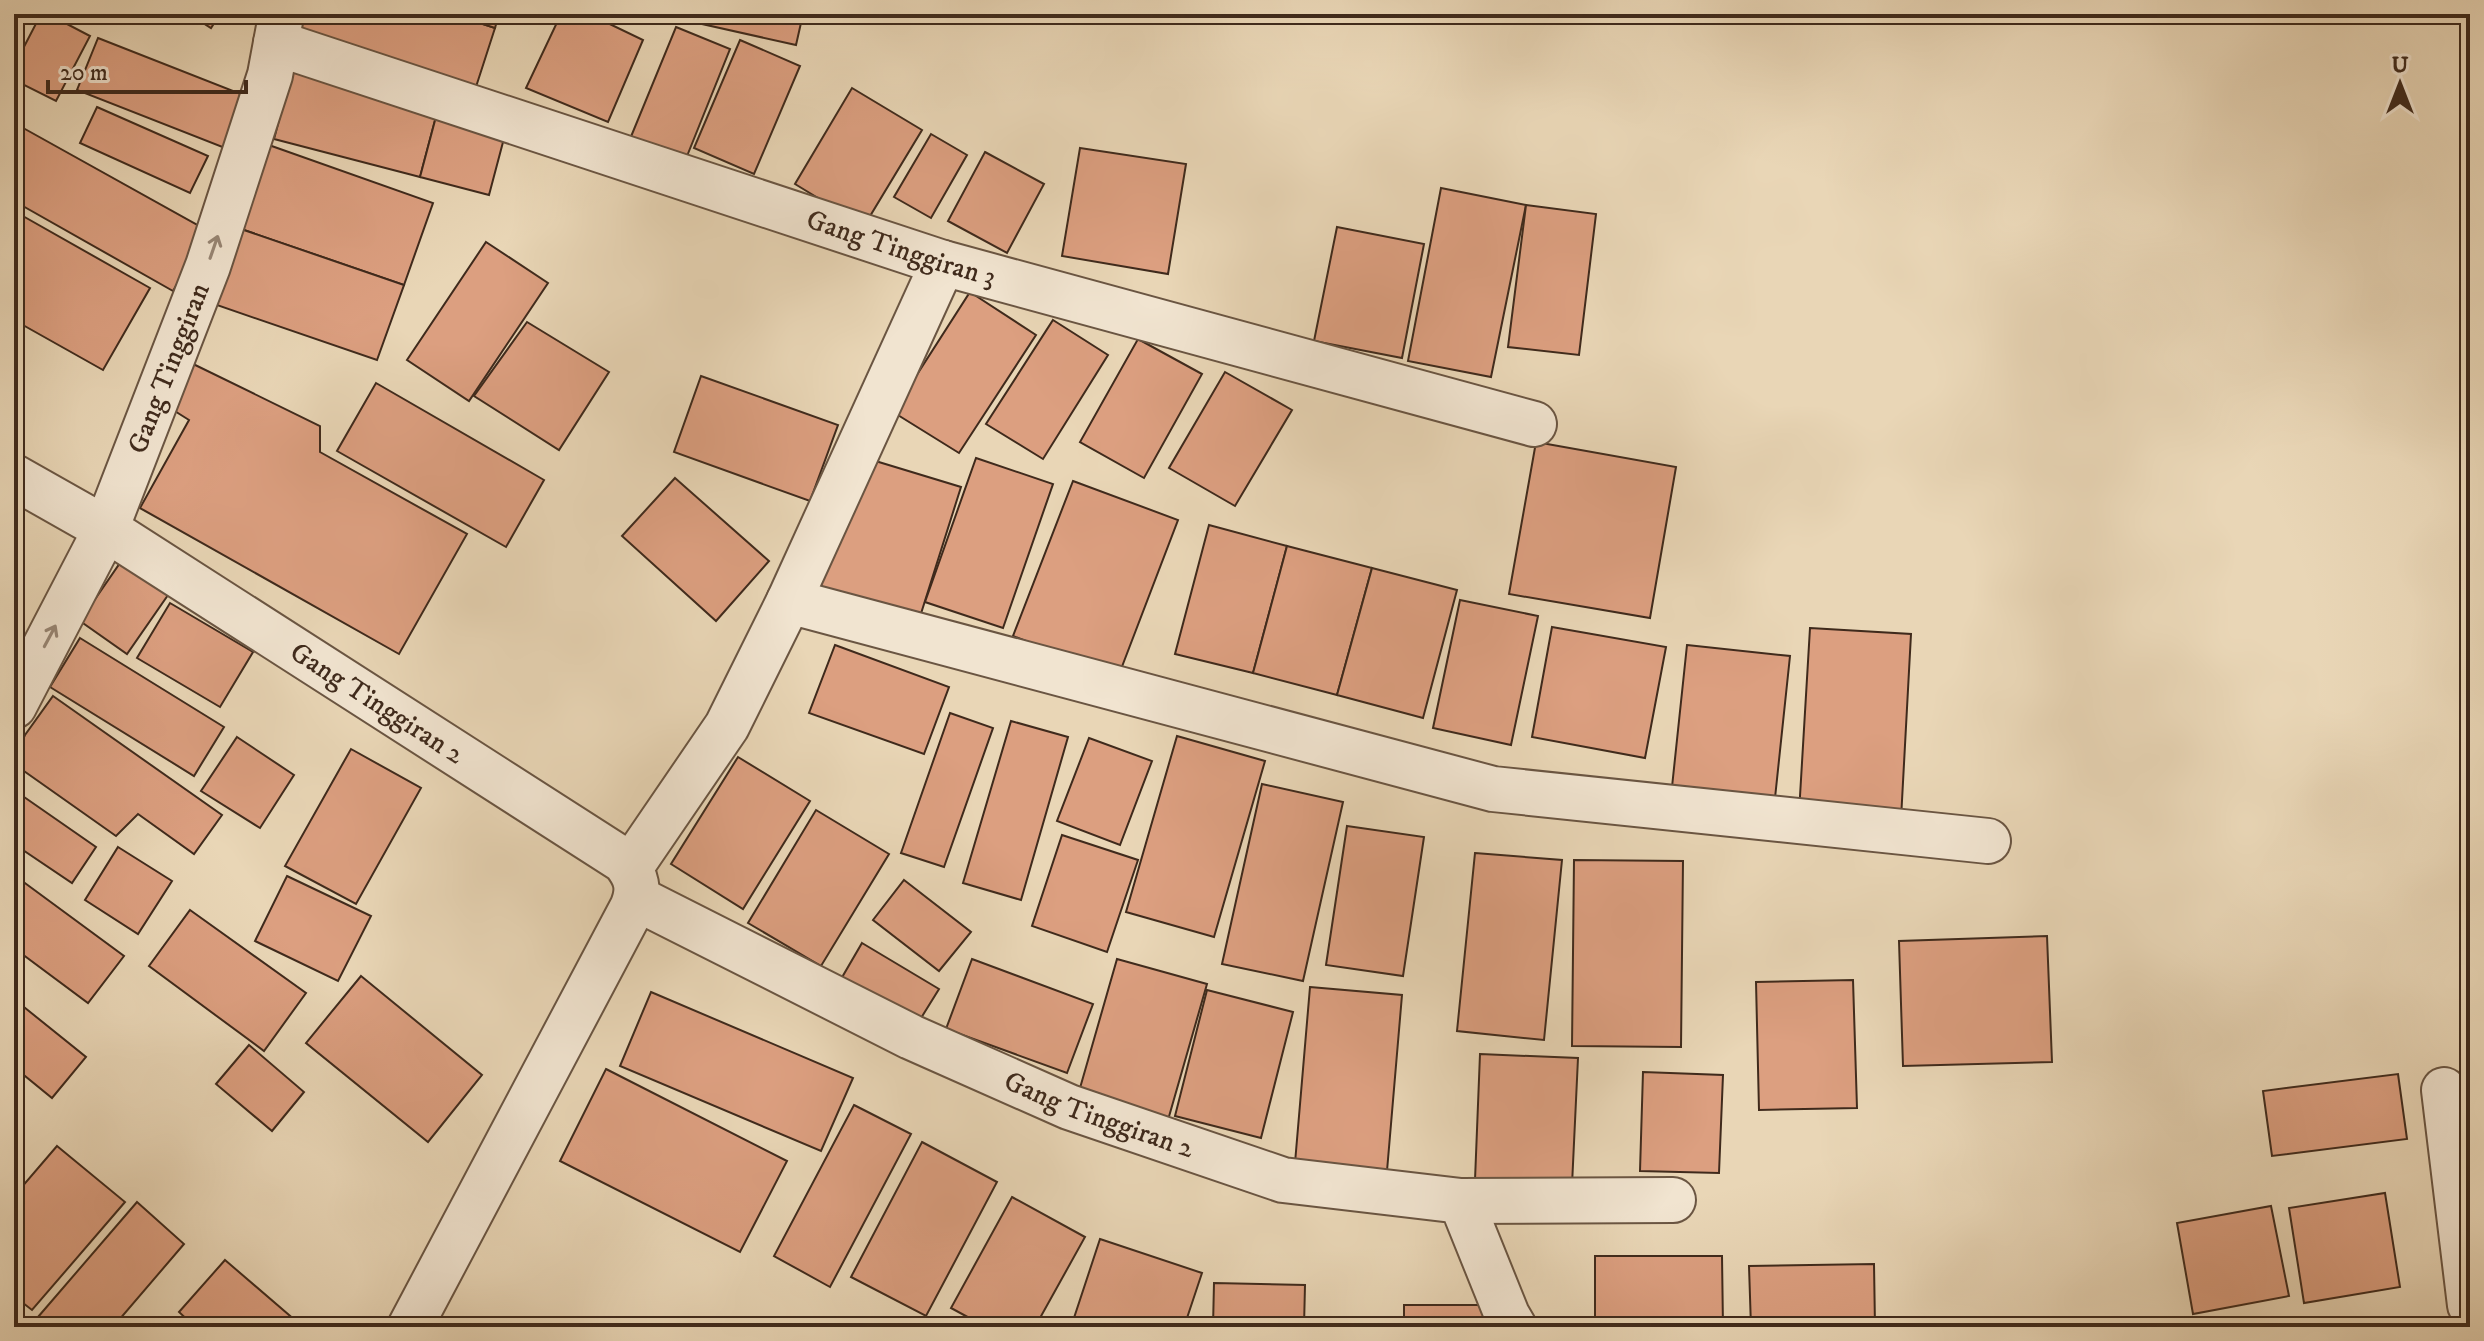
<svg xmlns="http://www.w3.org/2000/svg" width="2484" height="1341" viewBox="0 0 2484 1341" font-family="'IM FELL DW Pica',serif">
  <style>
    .building { fill: #dc9f80; stroke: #3f2a1c; stroke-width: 2 }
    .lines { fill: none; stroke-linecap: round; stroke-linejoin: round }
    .street-casing { stroke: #6a5542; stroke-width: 48 }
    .street { stroke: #f1e4d0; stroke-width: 44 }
    .oneway { stroke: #988776 }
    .labels { text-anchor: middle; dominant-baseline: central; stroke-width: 6; stroke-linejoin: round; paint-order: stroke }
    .street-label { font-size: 28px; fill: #3f2a1c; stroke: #f1e4d0 }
  </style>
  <rect width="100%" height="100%" fill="#e9d6b6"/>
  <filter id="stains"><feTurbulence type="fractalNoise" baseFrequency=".0025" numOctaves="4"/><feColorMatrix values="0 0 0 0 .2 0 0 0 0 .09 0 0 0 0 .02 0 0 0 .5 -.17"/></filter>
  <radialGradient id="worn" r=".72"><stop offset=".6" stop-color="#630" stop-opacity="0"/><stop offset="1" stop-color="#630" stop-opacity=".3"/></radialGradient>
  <g class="building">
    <polygon points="41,14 48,14 90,36 56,101 14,80 14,66"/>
    <polygon points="189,14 220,14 211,28"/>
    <polygon points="293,14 452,14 495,28 474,93 286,33"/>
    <polygon points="452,14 499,14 495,28"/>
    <polygon points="561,14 589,14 643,40 608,122 526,88"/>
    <polygon points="676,14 803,14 796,45 675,18"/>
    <polygon points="676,27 730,49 685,161 630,139"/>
    <polygon points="98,38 251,98 230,150 77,90"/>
    <polygon points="740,40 800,66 754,174 694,148"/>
    <polygon points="292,71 438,109 420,177 274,139"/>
    <polygon points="852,88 922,130 864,226 795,184"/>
    <polygon points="97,107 208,156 190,193 80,143"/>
    <polygon points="438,109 507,127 489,195 420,177"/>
    <polygon points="16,124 208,231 173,291 14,201 14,128"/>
    <polygon points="931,134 967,155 931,218 894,197"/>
    <polygon points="266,144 433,203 404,285 238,228"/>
    <polygon points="1080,148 1186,164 1168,274 1062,256"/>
    <polygon points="985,152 1044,184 1007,253 948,221"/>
    <polygon points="1441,188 1526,205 1491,377 1408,361"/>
    <polygon points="1526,205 1596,214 1579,355 1508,347"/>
    <polygon points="14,211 150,288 103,370 14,320"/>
    <polygon points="1337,227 1424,244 1402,358 1314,341"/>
    <polygon points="238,228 404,285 377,360 211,303"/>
    <polygon points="486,242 548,283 469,401 407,360"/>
    <polygon points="970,292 1036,335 959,453 893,412"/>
    <polygon points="1053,320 1108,355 1043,459 986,424"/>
    <polygon points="527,322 609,372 559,450 474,396"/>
    <polygon points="1138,339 1202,374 1144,478 1080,442"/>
    <polygon points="187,361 320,426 320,452 467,534 399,654 140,508 189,420 162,403"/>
    <polygon points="1225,372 1292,410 1235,506 1169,468"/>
    <polygon points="701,376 838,425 810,501 674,452"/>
    <polygon points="376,383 544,480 506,547 337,451"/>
    <polygon points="1536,442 1676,467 1650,618 1509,594"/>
    <polygon points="859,456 961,487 918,623 816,590"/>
    <polygon points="976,458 1053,484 1003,628 925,602"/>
    <polygon points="675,478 769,561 716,621 622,536"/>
    <polygon points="1073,481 1178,520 1118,677 1013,636"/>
    <polygon points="1209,525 1287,546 1253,673 1175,654"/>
    <polygon points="1287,546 1372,568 1337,695 1253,673"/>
    <polygon points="120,563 168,595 127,654 80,621"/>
    <polygon points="1372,568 1457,590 1423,718 1337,695"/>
    <polygon points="1460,600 1538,616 1511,745 1433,728"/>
    <polygon points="170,603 253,652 220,707 137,658"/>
    <polygon points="1552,627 1666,647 1645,758 1532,737"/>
    <polygon points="1810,628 1911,634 1901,819 1799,813"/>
    <polygon points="80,638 224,727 194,776 50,687"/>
    <polygon points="835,645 949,687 924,754 809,713"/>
    <polygon points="1687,645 1790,656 1775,798 1672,787"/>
    <polygon points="53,696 222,815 194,854 138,814 116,836 14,764 14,758 25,735"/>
    <polygon points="950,713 993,728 944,867 901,853"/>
    <polygon points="1011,721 1068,737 1021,900 963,883"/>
    <polygon points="1177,736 1265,761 1214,937 1126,912"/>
    <polygon points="237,737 294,775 260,828 201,791"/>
    <polygon points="1089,738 1152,761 1120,845 1057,821"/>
    <polygon points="351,749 421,788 356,904 285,866"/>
    <polygon points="738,757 810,801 743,909 671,864"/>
    <polygon points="1262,784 1343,802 1303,981 1222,964"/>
    <polygon points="14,790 96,847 72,883 14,844"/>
    <polygon points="816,810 889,854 821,966 748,923"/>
    <polygon points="1347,826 1424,837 1403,976 1326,965"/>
    <polygon points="1062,835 1138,860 1107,952 1032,926"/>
    <polygon points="118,847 172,881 138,934 85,900"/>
    <polygon points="1475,853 1562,860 1544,1040 1457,1031"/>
    <polygon points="1574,860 1683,861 1681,1047 1572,1046"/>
    <polygon points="14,875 124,956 88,1003 14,948"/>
    <polygon points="287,876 371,916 338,981 255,941"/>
    <polygon points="904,880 971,932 939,971 873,920"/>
    <polygon points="190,910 306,993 264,1051 149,966"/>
    <polygon points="2047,936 2052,1062 1903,1066 1899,941"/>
    <polygon points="862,943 939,989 913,1031 837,986"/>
    <polygon points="972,959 1093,1004 1067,1073 946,1029"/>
    <polygon points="1117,959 1207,984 1168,1120 1078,1095"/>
    <polygon points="361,976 482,1075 428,1142 306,1043"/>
    <polygon points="1853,980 1857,1108 1759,1110 1756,982"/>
    <polygon points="1310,987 1402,995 1387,1171 1295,1163"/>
    <polygon points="1207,990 1293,1012 1261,1138 1175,1116"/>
    <polygon points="651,992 853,1078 821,1151 620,1066"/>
    <polygon points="14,999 86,1057 52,1098 14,1067"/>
    <polygon points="249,1045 304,1092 272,1131 216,1084"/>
    <polygon points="1480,1054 1578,1058 1572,1185 1475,1180"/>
    <polygon points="606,1069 787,1161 740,1252 560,1161"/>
    <polygon points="1643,1072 1723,1075 1719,1173 1640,1171"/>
    <polygon points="2398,1074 2407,1139 2272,1156 2263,1091"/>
    <polygon points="854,1105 911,1134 830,1287 774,1256"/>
    <polygon points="922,1142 997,1182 926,1316 851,1277"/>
    <polygon points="57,1146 125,1202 32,1310 14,1296 14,1196"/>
    <polygon points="2385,1193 2400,1287 2304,1303 2289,1208"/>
    <polygon points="1012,1197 1085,1237 1035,1327 986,1327 951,1308"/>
    <polygon points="137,1202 184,1244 113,1327 50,1327 38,1317"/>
    <polygon points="2271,1206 2289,1296 2193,1314 2177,1223"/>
    <polygon points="1100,1239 1202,1273 1184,1327 1071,1327"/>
    <polygon points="1595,1256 1722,1256 1723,1327 1595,1327"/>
    <polygon points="225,1260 303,1327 195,1327 179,1312"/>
    <polygon points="1874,1264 1875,1327 1751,1327 1749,1266"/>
    <polygon points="1214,1283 1305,1285 1304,1327 1213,1327"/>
    <rect x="1404" y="1305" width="81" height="22"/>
    <polygon points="1324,1320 1396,1322 1396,1327 1324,1327"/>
  </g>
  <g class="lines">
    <g class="street-casing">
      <g id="street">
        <path id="s1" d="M276,43L943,263L1534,424"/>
        <path id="s2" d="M14,477L106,529L624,861C637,877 640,889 632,908L410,1327"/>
        <polyline points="789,601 943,263"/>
        <path id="s3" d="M14,706L106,529L208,266L270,75L281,16"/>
        <polyline points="630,868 727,726 789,601 1493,789 1988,841"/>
        <path id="s4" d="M636,898L911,1037L1069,1107L1283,1180L1461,1201L1507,1315L1514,1327"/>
        <polyline points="2444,1090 2470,1305"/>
        <polyline points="1461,1201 1673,1200"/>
      </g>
    </g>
    <use href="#street" class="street"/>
  </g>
  <defs><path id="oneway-shaft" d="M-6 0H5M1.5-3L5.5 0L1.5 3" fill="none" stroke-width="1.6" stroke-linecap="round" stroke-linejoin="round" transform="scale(2)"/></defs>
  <g class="oneway">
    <use href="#oneway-shaft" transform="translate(214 247) rotate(-71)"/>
    <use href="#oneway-shaft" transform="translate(50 636) rotate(-62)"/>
  </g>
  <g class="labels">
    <g class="street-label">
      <text stroke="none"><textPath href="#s1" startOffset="658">Gang Tinggiran 3</textPath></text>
      <text stroke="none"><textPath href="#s3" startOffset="372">Gang Tinggiran</textPath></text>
      <text stroke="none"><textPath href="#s2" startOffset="428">Gang Tinggiran 2</textPath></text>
      <text stroke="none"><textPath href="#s4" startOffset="512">Gang Tinggiran 2</textPath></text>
    </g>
  </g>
  <rect width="2484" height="1341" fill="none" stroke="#e9d6b6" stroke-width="48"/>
  <rect x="16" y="16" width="2452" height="1309" fill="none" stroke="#3f2a1c" stroke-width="4"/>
  <rect x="24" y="24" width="2436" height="1293" fill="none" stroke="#3f2a1c" stroke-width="2"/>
  <g transform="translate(2400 84)" stroke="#f1e4d0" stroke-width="6" paint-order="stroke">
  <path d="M0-6L14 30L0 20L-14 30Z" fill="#3f2a1c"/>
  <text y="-12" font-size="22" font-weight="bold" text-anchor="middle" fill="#3f2a1c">U</text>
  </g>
  <path d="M48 80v12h198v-12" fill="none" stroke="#3f2a1c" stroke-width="4"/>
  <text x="60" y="80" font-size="24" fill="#3f2a1c" stroke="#f1e4d0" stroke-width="6" paint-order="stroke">20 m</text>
  <rect width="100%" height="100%" filter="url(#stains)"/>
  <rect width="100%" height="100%" fill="url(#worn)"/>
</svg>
